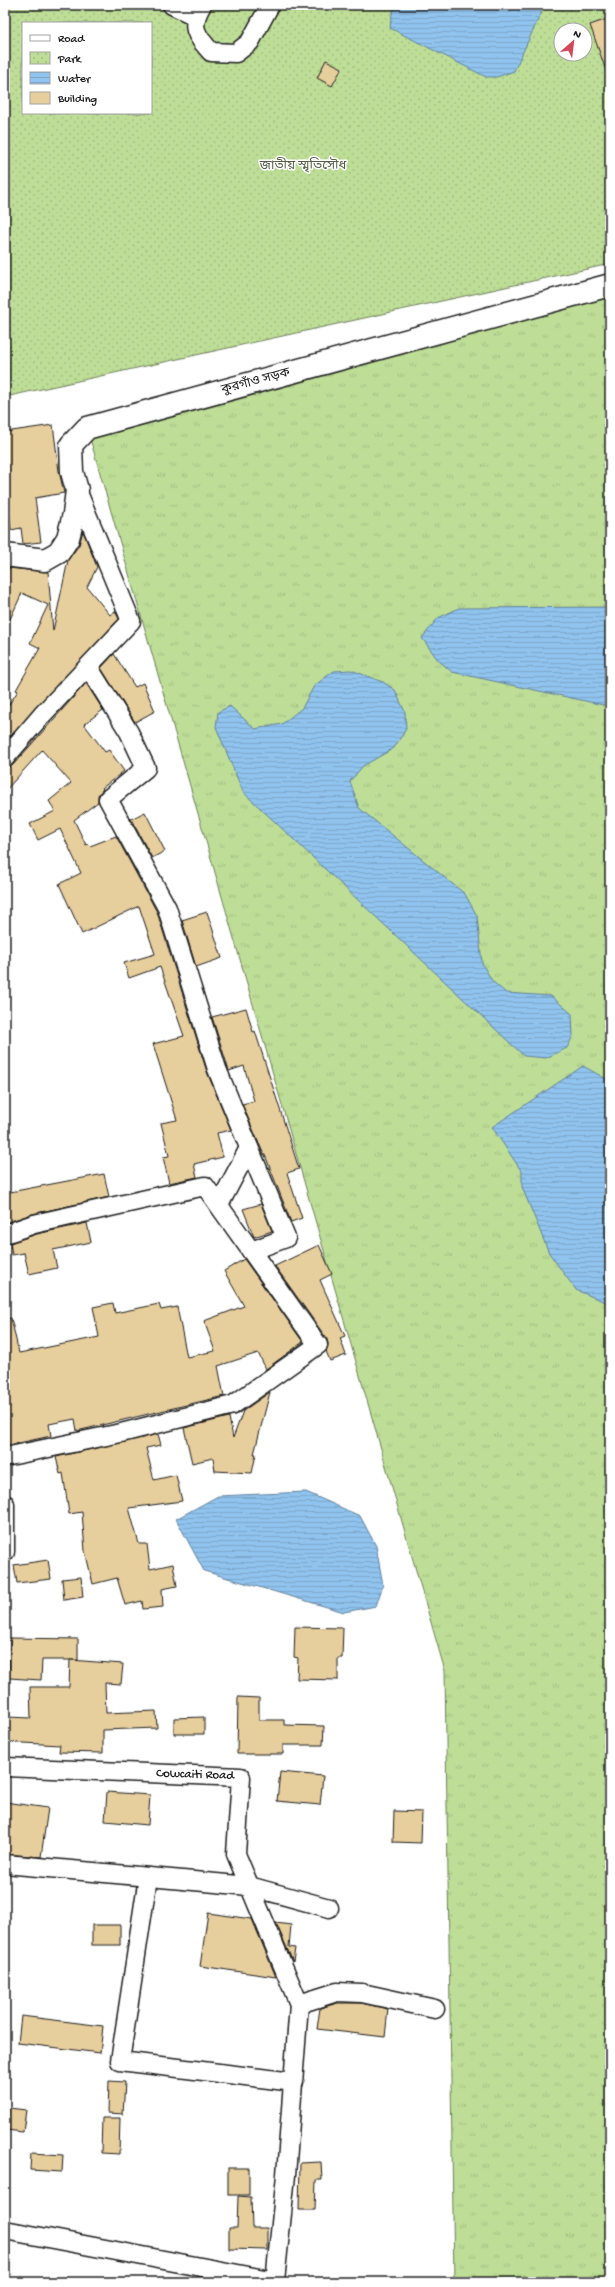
<svg xmlns="http://www.w3.org/2000/svg" width="615" height="2287" viewBox="0 0 615 2287" font-family="'Gochi Hand','Noto Sans Bengali',sans-serif">
  <style>
    .grass { fill: url(#grass-tufts); stroke: #6d7d5a }
    .park { fill: url(#park-dots); stroke: #6d7d5a; fill-rule: evenodd }
    .water { fill: url(#water-rules); stroke: #628099 }
    .building { fill: #e7ce9d; stroke: #1c1c1c }
    .lines { fill: none; stroke-linecap: round; stroke-linejoin: round }
    .street-casing { stroke: #1c1c1c; stroke-width: 21 }
    .secondary-casing { stroke: #1c1c1c; stroke-width: 25 }
    .street { stroke: #fff; stroke-width: 18 }
    .secondary { stroke: #fff; stroke-width: 22 }
    .labels { text-anchor: middle; dominant-baseline: central; stroke-width: 3; stroke-linejoin: round; paint-order: stroke }
    .park-label { font-size: 13px; fill: #556047; stroke: #fff }
    .street-label { font-size: 13px; fill: #1c1c1c; stroke: #fff }
  </style>
  <defs>
    <pattern id="grass-tufts" width="24" height="20" patternUnits="userSpaceOnUse"><rect width="24" height="20" fill="#bede97"/><path d="M3 7l-1-3M5 7V3M7 7l1-3M15 17l-1-3M17 17v-4M19 17l1-3" fill="none" stroke="#a3be82"/></pattern>
    <pattern id="park-dots" width="8" height="8" patternUnits="userSpaceOnUse"><rect width="8" height="8" fill="#bede97"/><path d="M2 2h.1M6 6h.1" fill="none" stroke="#a3be82" stroke-width="1.8" stroke-linecap="round"/></pattern>
    <pattern id="water-rules" width="6" height="5" patternUnits="userSpaceOnUse"><rect width="6" height="5" fill="#90c3ed"/><path d="M0 2.5h6" fill="none" stroke="#7ca7cb"/></pattern>
  </defs>
  <rect width="100%" height="100%" fill="#fff"/>
  <filter id="ink" filterUnits="userSpaceOnUse"><feTurbulence type="fractalNoise" baseFrequency=".025" numOctaves="2"/><feDisplacementMap in="SourceGraphic" scale="8" xChannelSelector="R" yChannelSelector="G"/><feConvolveMatrix kernelMatrix="1 2 1 2 8 2 1 2 1" color-interpolation-filters="sRGB"/></filter>
  <g filter="url(#ink)">
    <polygon class="grass" points="610,285 610,2282 454,2282 445,1671 87,428"/>
    <path class="park" d="M5,5H610V264L5,397ZM23,23H151V113H23ZM561,30H585V54H561Z"/>
    <g class="water">
      <polygon points="396,5 545,5 514,71 497,77 486,77 390,28 392,14"/>
      <polygon points="610,607 610,706 608,706 452,672 438,660 422,638 438,618 459,608"/>
      <polygon points="351,670 383,682 395,690 405,712 406,729 394,748 363,766 350,781 359,808 465,894 477,916 482,963 492,981 506,993 551,996 572,1014 573,1036 567,1048 546,1058 524,1056 243,792 216,727 218,712 230,706 255,729 282,724 302,708 314,686 334,671"/>
      <polygon points="583,1066 610,1081 610,1304 576,1290 549,1253 522,1187 522,1172 492,1127"/>
      <polygon points="306,1492 360,1516 376,1546 383,1585 376,1606 344,1612 204,1571 176,1519 218,1496"/>
    </g>
    <g class="building">
      <polygon points="610,18 610,75 608,76 590,25"/>
      <polygon points="326,60 342,68 332,86 317,78"/>
      <polygon points="53,425 59,471 64,493 35,498 41,542 23,544 21,528 11,530 9,511 6,511 5,432"/>
      <polygon points="83,531 97,567 87,587 110,615 115,611 119,619 5,742 5,710 18,691 16,690 40,648 30,643 48,605 22,593 5,630 5,575 8,568 48,572 53,631 68,560 79,545"/>
      <polygon points="114,654 135,687 143,683 155,711 135,722 101,668"/>
      <polygon points="86,683 103,710 84,724 105,752 109,750 124,771 102,788 103,789 98,795 98,802 74,820 86,845 88,844 90,846 116,836 157,912 207,1072 231,1130 217,1133 223,1157 194,1164 197,1177 169,1183 163,1157 169,1156 161,1123 177,1120 153,1044 184,1036 160,967 129,978 124,963 155,954 139,906 82,934 59,884 81,873 60,829 38,840 30,824 55,811 49,801 71,783 42,750 5,791 5,768 13,765"/>
      <polygon points="145,812 165,851 152,858 131,819"/>
      <polygon points="207,912 222,958 196,967 182,920"/>
      <polygon points="246,1008 253,1032 255,1031 299,1169 287,1173 302,1218 291,1222 265,1155 264,1155 242,1104 254,1101 244,1066 229,1071 212,1017"/>
      <polygon points="104,1174 109,1197 32,1214 5,1223 5,1193"/>
      <polygon points="261,1204 272,1231 254,1237 243,1209"/>
      <polygon points="87,1223 91,1242 53,1250 57,1268 29,1274 24,1253 12,1255 10,1243 37,1234"/>
      <polygon points="319,1245 332,1274 320,1280 345,1336 340,1338 346,1355 330,1361 326,1351 328,1344 327,1339 275,1266"/>
      <polygon points="244,1259 303,1342 266,1369 258,1353 218,1366 224,1396 77,1431 75,1419 49,1424 51,1436 5,1446 5,1319 11,1318 19,1353 99,1337 93,1307 113,1303 115,1313 159,1304 161,1310 177,1307 187,1357 215,1351 204,1321 244,1306 224,1271"/>
      <polygon points="270,1392 254,1454 256,1454 252,1473 215,1471 213,1458 192,1463 184,1428 229,1417 233,1438 243,1411"/>
      <polygon points="158,1434 161,1445 146,1448 154,1480 176,1475 182,1501 129,1508 139,1544 147,1544 150,1569 173,1564 177,1586 162,1589 163,1607 143,1609 142,1601 125,1605 117,1578 93,1584 85,1551 82,1512 69,1514 63,1473 60,1474 56,1457"/>
      <polygon points="48,1560 51,1579 17,1583 14,1565"/>
      <polygon points="81,1577 83,1597 64,1600 62,1579"/>
      <polygon points="295,1627 343,1628 342,1658 338,1658 338,1680 297,1679 298,1658 294,1657"/>
      <polygon points="10,1638 78,1639 78,1660 42,1660 41,1680 9,1678"/>
      <polygon points="70,1660 123,1664 121,1684 105,1683 106,1713 156,1711 157,1728 103,1730 103,1753 59,1752 60,1745 6,1742 7,1717 31,1718 30,1687 69,1687"/>
      <polygon points="238,1697 259,1698 259,1720 284,1720 284,1725 324,1726 323,1745 283,1745 283,1754 237,1754"/>
      <polygon points="204,1717 204,1734 174,1734 174,1718"/>
      <polygon points="280,1772 323,1776 320,1805 277,1801"/>
      <polygon points="107,1792 150,1795 148,1825 105,1821"/>
      <polygon points="5,1802 48,1808 41,1857 5,1854"/>
      <polygon points="394,1811 422,1812 421,1843 393,1842"/>
      <polygon points="208,1913 252,1919 276,1977 200,1966"/>
      <polygon points="276,1923 291,1925 289,1947 295,1948 293,1962"/>
      <rect x="92" y="1925" width="28" height="20"/>
      <polygon points="338,2003 361,2003 388,2009 385,2037 317,2029 320,2008"/>
      <polygon points="21,2016 103,2026 100,2053 18,2043"/>
      <polygon points="109,2081 125,2082 123,2114 108,2113"/>
      <polygon points="9,2108 26,2110 23,2132 6,2130"/>
      <polygon points="102,2118 120,2118 119,2154 101,2153"/>
      <polygon points="31,2153 63,2155 62,2172 30,2170"/>
      <polygon points="321,2162 322,2180 316,2180 315,2210 299,2210 300,2163"/>
      <rect x="228" y="2168" width="21" height="27"/>
      <polygon points="238,2196 251,2197 252,2228 267,2228 267,2250 229,2249 229,2228 237,2228"/>
    </g>
    <g class="lines">
      <g class="street-casing">
        <g id="street">
          <polyline points="172,5 195,16"/>
          <path d="M202,5C189,27 196,35 211,52L236,53L250,42L270,5"/>
          <polyline points="89,668 129,732 146,768 108,799 167,908 217,1069 286,1238 251,1251"/>
          <polyline points="5,758 42,715 131,621 77,490"/>
          <polyline points="219,1205 249,1148"/>
          <polyline points="5,1234 34,1224 205,1186 318,1345 233,1405 121,1433 5,1457"/>
          <polyline points="5,1504 5,1552"/>
          <polyline points="5,1767 241,1777 236,1854 299,2004"/>
          <polyline points="5,1864 249,1886 329,1908"/>
          <polyline points="148,1877 120,2061 294,2082"/>
          <polyline points="5,2230 275,2281 286,2175 299,2004 337,1992 362,1993 435,2009"/>
        </g>
      </g>
      <g class="secondary-casing">
        <polyline id="secondary" points="5,555 45,560 59,552 68,538 74,514 77,490 72,472 71,445 87,428 610,285"/>
      </g>
      <use href="#street" class="street"/>
      <use href="#secondary" class="secondary"/>
    </g>
  </g>
  <g class="labels">
    <g class="park-label">
      <text x="303" y="166">জাতীয় স্মৃতিসৌধ</text>
    </g>
    <g class="street-label">
      <text transform="translate(256 382) rotate(-15)">কুরগাঁও সড়ক</text>
      <text transform="translate(195 1775) rotate(2)">Cowcaiti Road</text>
    </g>
  </g>
  <rect width="615" height="2287" fill="none" stroke="#fff" stroke-width="20"/>
  <rect x="10" y="10" width="595" height="2267" fill="none" stroke="#1c1c1c" stroke-width="1.5" filter="url(#ink)"/>
  <rect x="22" y="22" width="130" height="92" fill="#ffffff" stroke="#a4a4a4"/>
  <rect x="30" y="35" width="20" height="6" fill="#ffffff" stroke="#a4a4a4"/>
  <text x="58" y="42" font-size="12" fill="#1c1c1c">Road</text>
  <rect x="30" y="52" width="20" height="12" fill="url(#park-dots)" stroke="#a4a4a4"/>
  <text x="58" y="62" font-size="12" fill="#1c1c1c">Park</text>
  <rect x="30" y="72" width="20" height="12" fill="url(#water-rules)" stroke="#a4a4a4"/>
  <text x="58" y="82" font-size="12" fill="#1c1c1c">Water</text>
  <rect x="30" y="92" width="20" height="12" fill="#e7ce9d" stroke="#a4a4a4"/>
  <text x="58" y="102" font-size="12" fill="#1c1c1c">Building</text>
  <g transform="translate(573 42) rotate(28)"><circle r="19" fill="#ffffff" stroke="#a4a4a4"/>
  <path d="M0-3L7 15L0 10L-7 15Z" fill="#d1495b"/>
  <text y="-6" font-size="11" font-weight="bold" text-anchor="middle" fill="#1c1c1c">N</text>
  </g>
</svg>
